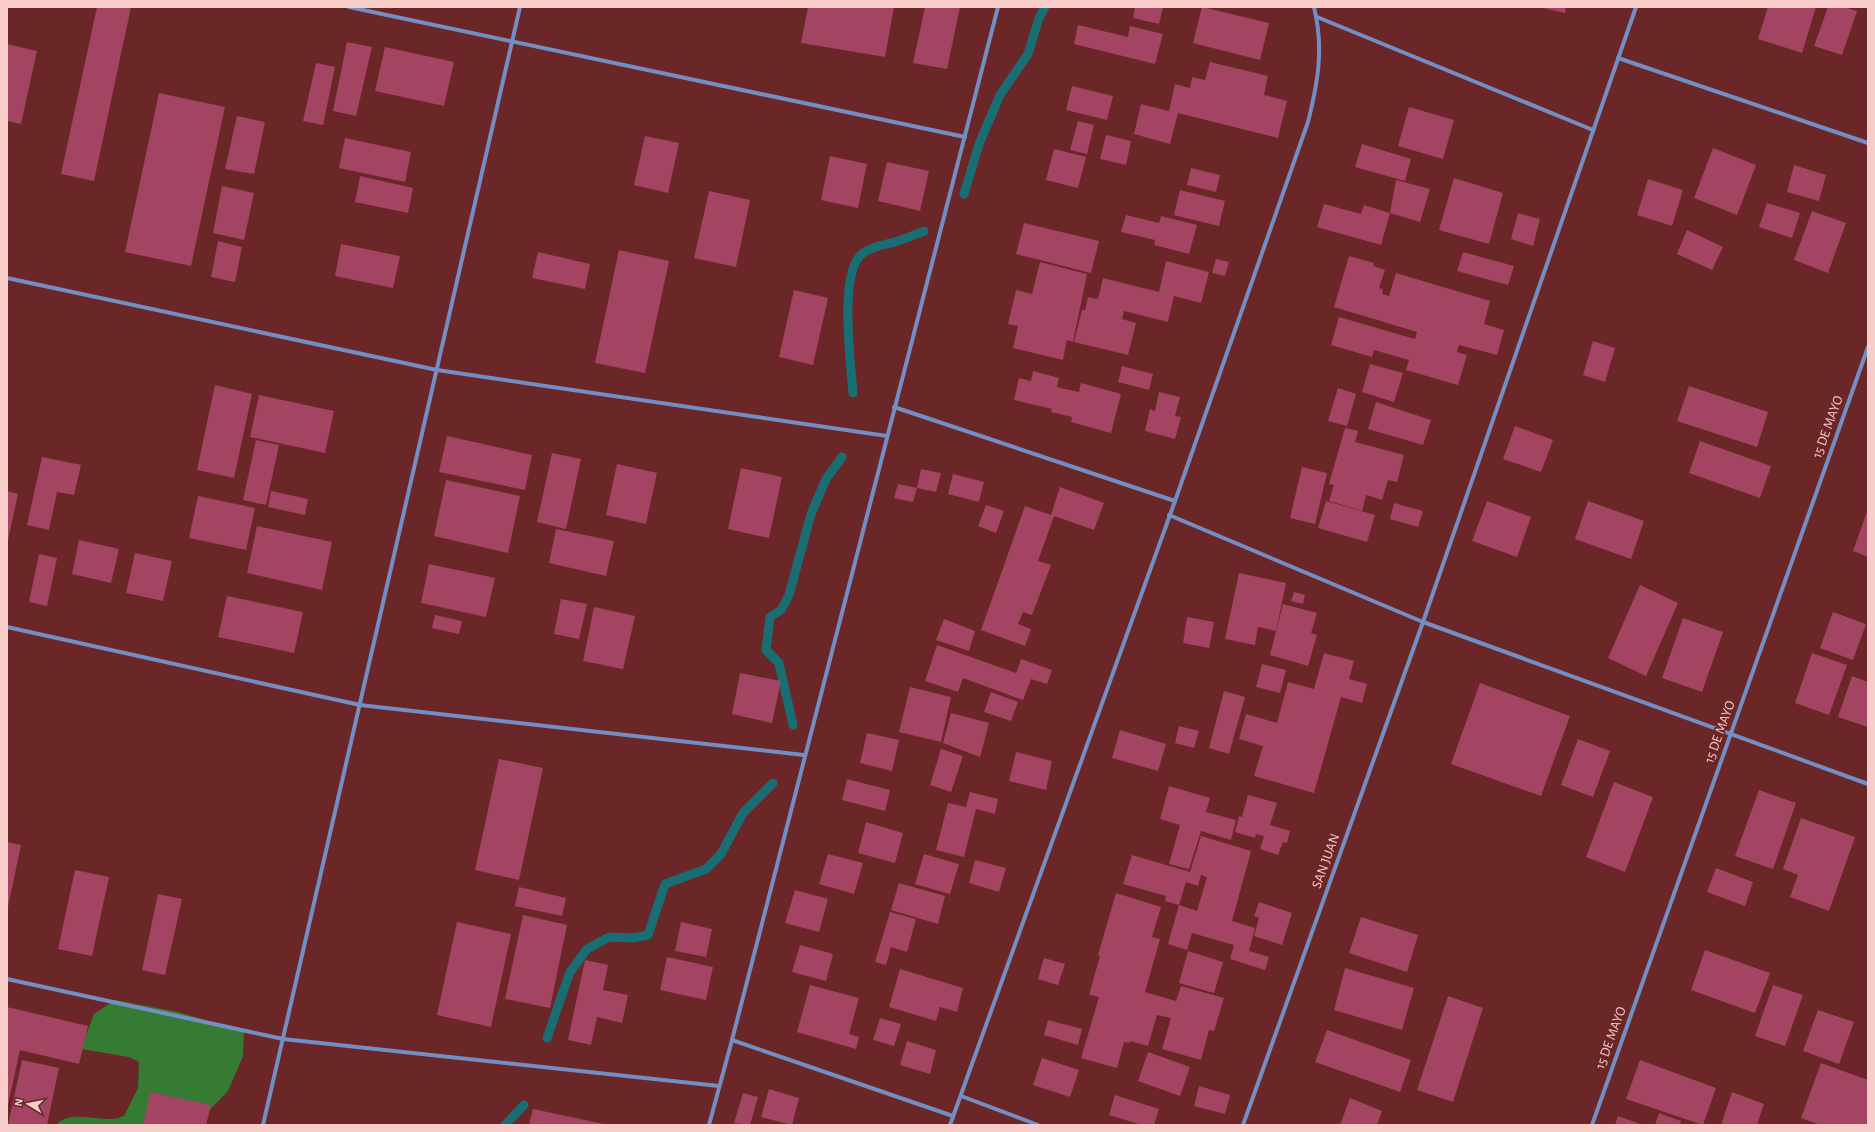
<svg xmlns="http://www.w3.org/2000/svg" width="1875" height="1132" viewBox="0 0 1875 1132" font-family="'Alegreya Sans',sans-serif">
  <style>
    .forest { fill: #367b33 }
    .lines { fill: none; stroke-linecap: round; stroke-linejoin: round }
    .stream { stroke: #196e74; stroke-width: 9 }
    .building { fill: #a24462 }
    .street { stroke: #738ec2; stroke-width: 4 }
    .labels { text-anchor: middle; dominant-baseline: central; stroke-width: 3.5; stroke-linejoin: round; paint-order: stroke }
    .street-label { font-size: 14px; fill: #f8ccc9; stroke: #6b2627 }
  </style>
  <rect width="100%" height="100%" fill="#6b2627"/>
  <path class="forest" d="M115,1000L178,1012L244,1032L243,1056L228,1091L195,1125H56C69,1110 95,1120 112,1119C116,1119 120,1117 124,1116L138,1088L139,1062L129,1057L81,1049L94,1014Z"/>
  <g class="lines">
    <g class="stream">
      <polyline points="964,194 979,144 1000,95 1028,54 1039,18 1045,7"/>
      <path d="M853,393C851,364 838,271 863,253C873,246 884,245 895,242C905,239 914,235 924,231"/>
      <polyline points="793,725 779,663 766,650 770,617 781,610 789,595 811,514 826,479 842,457"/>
      <polyline points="547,1038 570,972 587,949 609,937 631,938 648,935 665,884 706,869 721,854 743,813 773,783"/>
      <polyline points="505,1125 524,1105"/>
    </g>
  </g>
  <g class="building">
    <polygon points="97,7 131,7 94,181 61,174"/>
    <polygon points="808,7 894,7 885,57 801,43"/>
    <polygon points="925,7 960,7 947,69 913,63"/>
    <polygon points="1135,7 1163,7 1159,24 1133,18"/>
    <polygon points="1202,7 1269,23 1260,60 1193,43"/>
    <polygon points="1539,7 1566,7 1565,13"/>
    <polygon points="1768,7 1816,7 1802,53 1758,39"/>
    <polygon points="1828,7 1844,7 1857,11 1842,55 1814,46"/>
    <polygon points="1078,25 1128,37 1130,26 1163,34 1155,64 1074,44"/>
    <polygon points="347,42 372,47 356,116 333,111"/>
    <polygon points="7,44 37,51 21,124 7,121"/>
    <polygon points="385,47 454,62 444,106 375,91"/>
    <polygon points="1210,62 1268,76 1264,95 1287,101 1278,138 1178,113 1170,144 1134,134 1141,104 1169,111 1175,84 1190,88 1192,77 1205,80"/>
    <polygon points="316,63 335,67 323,125 303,121"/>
    <polygon points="1072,86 1113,96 1107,120 1066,110"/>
    <polygon points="159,93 225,107 191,266 125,252"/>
    <polygon points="1409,107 1454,120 1443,159 1398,146"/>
    <polygon points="237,116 265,122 254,174 225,169"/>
    <polygon points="1078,121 1094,125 1087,154 1070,150"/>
    <polygon points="1106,135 1131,141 1126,165 1100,159"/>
    <polygon points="645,136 679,143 668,193 634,185"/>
    <polygon points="345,138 411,152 405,182 339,168"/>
    <polygon points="1362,144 1411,159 1405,181 1355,167"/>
    <polygon points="1713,148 1756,165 1737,215 1694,198"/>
    <polygon points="1054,149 1086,157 1078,188 1046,180"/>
    <polygon points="830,156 867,164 858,208 821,200"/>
    <polygon points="887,162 929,171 920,211 878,201"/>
    <polygon points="1794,165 1826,175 1819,201 1787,192"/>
    <polygon points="1191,168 1220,175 1216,192 1187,185"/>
    <polygon points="360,176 413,188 408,213 355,202"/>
    <polygon points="1454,178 1503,193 1489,244 1439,230"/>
    <polygon points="1648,179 1683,190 1672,226 1637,215"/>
    <polygon points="1396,180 1430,189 1420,222 1390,213"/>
    <polygon points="222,186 254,193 244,240 213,233"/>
    <polygon points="1180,190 1225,201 1219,226 1174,215"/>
    <polygon points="709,191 750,200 736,267 694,258"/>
    <polygon points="1767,203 1800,213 1792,238 1759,227"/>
    <polygon points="1324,204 1361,214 1364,205 1390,213 1381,245 1317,227"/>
    <polygon points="1812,211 1846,223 1828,273 1794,260"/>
    <polygon points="1518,213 1540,219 1533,246 1511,239"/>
    <polygon points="1126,215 1159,223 1161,216 1197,225 1189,254 1154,245 1155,240 1121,232"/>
    <polygon points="1024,223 1099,241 1091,273 1016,254"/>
    <polygon points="1687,230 1723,247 1712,270 1677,254"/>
    <polygon points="218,241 242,247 235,282 211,277"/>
    <polygon points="341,244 400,256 393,288 335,276"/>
    <polygon points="619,250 669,261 645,373 595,363"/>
    <polygon points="538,252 590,264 585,289 532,278"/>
    <polygon points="1463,252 1514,266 1508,285 1457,271"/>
    <polygon points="1349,256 1374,263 1373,266 1385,270 1379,288 1383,289 1382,294 1389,296 1396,273 1490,301 1484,324 1504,330 1497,355 1459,345 1457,352 1467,355 1458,385 1406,370 1409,360 1374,350 1372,357 1331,345 1339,317 1415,339 1417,332 1334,307"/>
    <polygon points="1216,259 1229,262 1225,276 1212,273"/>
    <polygon points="1166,261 1209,272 1201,303 1174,296 1168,322 1124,311 1122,319 1136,323 1128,355 1074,342 1082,310 1085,310 1088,297 1098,299 1103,278 1159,292"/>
    <polygon points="1040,262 1087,274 1073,342 1067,340 1063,360 1013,348 1018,326 1008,324 1016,290 1032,294"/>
    <polygon points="794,290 828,298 813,365 779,357"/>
    <polygon points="1593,341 1615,348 1605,382 1583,375"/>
    <polygon points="1370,364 1403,373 1394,402 1362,392"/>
    <polygon points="1122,366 1153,374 1149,390 1118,382"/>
    <polygon points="1033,371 1059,378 1057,387 1079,392 1081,383 1121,394 1111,433 1071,422 1072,417 1051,412 1052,409 1014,400 1019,378 1031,381"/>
    <polygon points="215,385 252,394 234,478 197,470"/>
    <polygon points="1689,386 1768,412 1757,447 1677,421"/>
    <polygon points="1338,388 1356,394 1347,426 1328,421"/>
    <polygon points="1159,392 1180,397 1175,416 1181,417 1175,439 1145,431 1150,409 1155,411"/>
    <polygon points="259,395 334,411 325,453 250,437"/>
    <polygon points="1376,402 1431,420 1423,445 1368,429"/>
    <polygon points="1515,426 1553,440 1541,472 1503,459"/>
    <polygon points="1345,428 1358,431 1355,442 1404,455 1397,482 1388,480 1382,500 1366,495 1362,511 1329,501 1334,485 1329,484"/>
    <polygon points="447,436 532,455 525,490 439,472"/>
    <polygon points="256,440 279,445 266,505 243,500"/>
    <polygon points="1700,441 1771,466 1760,498 1689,473"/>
    <polygon points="552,453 581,459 566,529 537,522"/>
    <polygon points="42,457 81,465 74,495 57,492 49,530 27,525"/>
    <polygon points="617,464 657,473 646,524 606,515"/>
    <polygon points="1302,467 1327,473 1315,524 1290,518"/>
    <polygon points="741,468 782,477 769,538 728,529"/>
    <polygon points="921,469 941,473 936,492 917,488"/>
    <polygon points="953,474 984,482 979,502 948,494"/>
    <polygon points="446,480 520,496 508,553 434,536"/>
    <polygon points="898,484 917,488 913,502 894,498"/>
    <polygon points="1060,487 1104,503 1094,530 1054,516 1038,561 1051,565 1032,615 1023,612 1018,624 1031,629 1025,646 981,630 1025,506 1051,515"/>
    <polygon points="7,491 18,494 8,540 7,540"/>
    <polygon points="271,491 308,499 305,515 268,507"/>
    <polygon points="198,496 255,508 246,550 189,538"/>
    <polygon points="1326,501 1375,515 1367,542 1318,528"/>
    <polygon points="1487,501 1531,517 1517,557 1472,541"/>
    <polygon points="1588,501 1644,521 1631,559 1575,539"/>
    <polygon points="1394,503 1423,511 1418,527 1390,519"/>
    <polygon points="986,505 1004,511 996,533 978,526"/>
    <polygon points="1868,509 1868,557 1853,551"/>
    <polygon points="257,526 332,542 322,590 247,573"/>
    <polygon points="556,529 614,541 606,576 549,563"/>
    <polygon points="79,540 119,549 111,583 72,574"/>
    <polygon points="135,553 172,561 163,601 126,593"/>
    <polygon points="39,554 57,558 47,606 29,602"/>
    <polygon points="429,564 495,578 486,617 421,603"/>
    <polygon points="1239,573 1286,583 1276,631 1258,627 1255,645 1225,639"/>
    <polygon points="1640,585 1678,603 1646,676 1608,658"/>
    <polygon points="1294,592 1305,595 1303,604 1291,601"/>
    <polygon points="227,596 303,612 294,653 218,637"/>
    <polygon points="561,599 587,604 579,639 554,634"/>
    <polygon points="1283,604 1317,613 1311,633 1317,635 1308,666 1270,655"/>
    <polygon points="594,607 635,616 623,669 583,661"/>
    <polygon points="1833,612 1866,624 1853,660 1820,648"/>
    <polygon points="435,615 462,621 459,634 432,628"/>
    <polygon points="1187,617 1214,622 1209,648 1183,643"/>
    <polygon points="1683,618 1723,632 1702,692 1662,678"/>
    <polygon points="944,619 975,631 969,651 936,640"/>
    <polygon points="937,645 1016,673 1021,659 1052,670 1047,684 1031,679 1023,700 963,678 958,692 925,681"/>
    <polygon points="1324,653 1354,661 1349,679 1367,684 1362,703 1341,697 1314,793 1254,776 1263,746 1239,739 1246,714 1277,723 1288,682 1314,689"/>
    <polygon points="1812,653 1847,665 1829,715 1795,703"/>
    <polygon points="1262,664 1286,670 1280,693 1256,687"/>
    <polygon points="740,673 781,681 772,723 732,714"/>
    <polygon points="1852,676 1868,682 1868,727 1838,717"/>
    <polygon points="1480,683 1570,716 1541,796 1451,764"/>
    <polygon points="910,687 951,697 941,742 899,732"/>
    <polygon points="1224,691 1245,697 1229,754 1209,748"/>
    <polygon points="991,692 1018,702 1011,721 984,712"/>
    <polygon points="951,713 989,723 980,757 943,743"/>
    <polygon points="1179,726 1199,731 1194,748 1175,743"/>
    <polygon points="1120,730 1166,744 1158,771 1112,758"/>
    <polygon points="867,733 899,740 892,771 860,763"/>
    <polygon points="1578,739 1610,751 1593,797 1561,785"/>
    <polygon points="941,749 963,756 951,792 930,785"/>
    <polygon points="1016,752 1052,761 1046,790 1009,781"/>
    <polygon points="499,759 543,768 519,880 475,870"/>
    <polygon points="847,779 890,790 885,811 842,800"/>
    <polygon points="1614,782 1653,797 1625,872 1586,857"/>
    <polygon points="1169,786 1210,798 1206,812 1236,820 1231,840 1201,831 1189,869 1169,864 1180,825 1160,819"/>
    <polygon points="1759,790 1796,803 1773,869 1735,856"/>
    <polygon points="970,792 998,799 995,814 976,809 964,857 936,850 948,803 966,807"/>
    <polygon points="1248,795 1277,803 1270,825 1290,831 1287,843 1283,842 1278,855 1260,849 1264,836 1256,834 1255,838 1235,832 1239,816 1242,817"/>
    <polygon points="1801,818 1855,837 1829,911 1790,897 1798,875 1783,869"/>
    <polygon points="866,822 903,833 895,863 858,853"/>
    <polygon points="1201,836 1251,851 1232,921 1255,928 1249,951 1269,957 1265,970 1230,959 1234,945 1192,933 1187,950 1168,944 1179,905 1197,911 1207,877 1201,875 1198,886 1186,882 1179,905 1165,901 1166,896 1123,884 1132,855 1190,872"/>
    <polygon points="7,842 21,845 8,907 7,906"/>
    <polygon points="828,854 863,863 854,894 819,884"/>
    <polygon points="924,854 959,864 950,894 915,884"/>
    <polygon points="975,860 1006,868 999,892 969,883"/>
    <polygon points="1716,868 1753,882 1745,906 1707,892"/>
    <polygon points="75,870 109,877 92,956 58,949"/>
    <polygon points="899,883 945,896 938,924 891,910"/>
    <polygon points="519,887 566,898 562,916 515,906"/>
    <polygon points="795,890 828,899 819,932 785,923"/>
    <polygon points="1116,893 1161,907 1152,937 1160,939 1145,992 1176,1001 1181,986 1224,998 1214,1031 1209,1030 1201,1060 1162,1049 1171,1018 1157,1015 1148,1046 1130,1041 1130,1043 1124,1042 1117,1068 1081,1058 1099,997 1089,995 1100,956 1098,955"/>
    <polygon points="158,894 182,899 165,975 142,970"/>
    <polygon points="1259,902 1292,913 1282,945 1254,936 1259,918 1254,916"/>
    <polygon points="890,912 916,919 907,952 891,947 886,965 875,962"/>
    <polygon points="523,915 567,925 550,1008 505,999"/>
    <polygon points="1361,917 1418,935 1407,972 1349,953"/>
    <polygon points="457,922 511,934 491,1027 437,1015"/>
    <polygon points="681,922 712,929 706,957 675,951"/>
    <polygon points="800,945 833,954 826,981 792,972"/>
    <polygon points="1705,950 1770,973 1755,1013 1691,990"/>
    <polygon points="1188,951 1223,962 1214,993 1179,983"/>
    <polygon points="667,957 713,967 706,1000 660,990"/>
    <polygon points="1044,958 1065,964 1058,985 1038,979"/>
    <polygon points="585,960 608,965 603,990 628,995 622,1023 597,1017 591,1045 568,1040"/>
    <polygon points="1345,968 1414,988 1402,1030 1334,1010"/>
    <polygon points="900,969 963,988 957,1012 940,1007 936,1021 889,1007"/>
    <polygon points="810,985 859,998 849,1034 859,1037 856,1049 797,1032"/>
    <polygon points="1773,985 1803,995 1785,1046 1755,1036"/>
    <polygon points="1448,996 1483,1008 1453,1102 1417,1090"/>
    <polygon points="7,1007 88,1026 79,1064 20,1050 8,1105"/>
    <polygon points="1818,1010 1854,1022 1839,1064 1803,1051"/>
    <polygon points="880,1018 901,1024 894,1046 873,1040"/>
    <polygon points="1048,1020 1082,1029 1078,1045 1044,1035"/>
    <polygon points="1327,1030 1411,1060 1400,1092 1315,1062"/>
    <polygon points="907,1041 936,1050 930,1074 900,1065"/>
    <polygon points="1148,1052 1190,1067 1180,1096 1138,1081"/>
    <polygon points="1042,1058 1079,1070 1070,1097 1033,1085"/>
    <polygon points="22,1060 59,1068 47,1125 8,1125"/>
    <polygon points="1640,1060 1716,1088 1703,1125 1626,1099"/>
    <polygon points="1821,1063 1868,1080 1868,1119 1866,1125 1821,1125 1801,1118"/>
    <polygon points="1199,1086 1230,1095 1225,1114 1194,1106"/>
    <polygon points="769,1089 799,1098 792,1125 761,1117"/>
    <polygon points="150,1092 211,1105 206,1125 143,1125"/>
    <polygon points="1732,1092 1764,1104 1757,1125 1721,1125"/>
    <polygon points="743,1093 758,1097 750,1125 734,1123"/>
    <polygon points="1115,1095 1159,1109 1154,1125 1142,1125 1109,1115"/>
    <polygon points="1350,1098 1382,1111 1377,1125 1340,1125"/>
    <polygon points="533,1109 604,1124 604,1125 529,1125"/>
    <polygon points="1659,1113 1681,1121 1680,1125 1655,1125"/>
    <polygon points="1618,1116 1643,1125 1615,1125"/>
  </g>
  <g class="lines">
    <g class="street">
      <polyline points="349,7 965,137"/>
      <polyline points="1317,17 1593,130"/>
      <polyline points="1618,58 1868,143"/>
      <polyline points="7,278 437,370 887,436"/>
      <polyline points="894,407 1175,501"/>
      <polyline points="1169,515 1423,622 1868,784"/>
      <polyline points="7,627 360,705 804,755"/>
      <polyline points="7,979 283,1039 719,1086"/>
      <polyline points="732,1040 953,1116"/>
      <polyline points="961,1096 1038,1125"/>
      <polyline points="263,1125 520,7"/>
      <polyline points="709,1125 732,1040 998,7"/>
      <path d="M950,1125L1175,501L1308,122C1318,82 1324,48 1314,7"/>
      <polyline points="1243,1125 1423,622 1636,7"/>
      <polyline points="1592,1125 1868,347"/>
    </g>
  </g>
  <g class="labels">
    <g class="street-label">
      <text transform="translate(1828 427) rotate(-70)">15 DE MAYO</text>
      <text transform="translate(1720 732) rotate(-70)">15 DE MAYO</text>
      <text transform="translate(1326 861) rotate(-70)">SAN JUAN</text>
      <text transform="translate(1611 1038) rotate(-70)">15 DE MAYO</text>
    </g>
  </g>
  <rect width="1875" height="1132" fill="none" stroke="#f8ccc9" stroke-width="16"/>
  <g transform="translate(28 1104) rotate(280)" stroke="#6b2627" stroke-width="3" paint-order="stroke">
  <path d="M0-3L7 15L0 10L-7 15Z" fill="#f8ccc9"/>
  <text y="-6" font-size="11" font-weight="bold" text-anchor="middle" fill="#f8ccc9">N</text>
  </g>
</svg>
